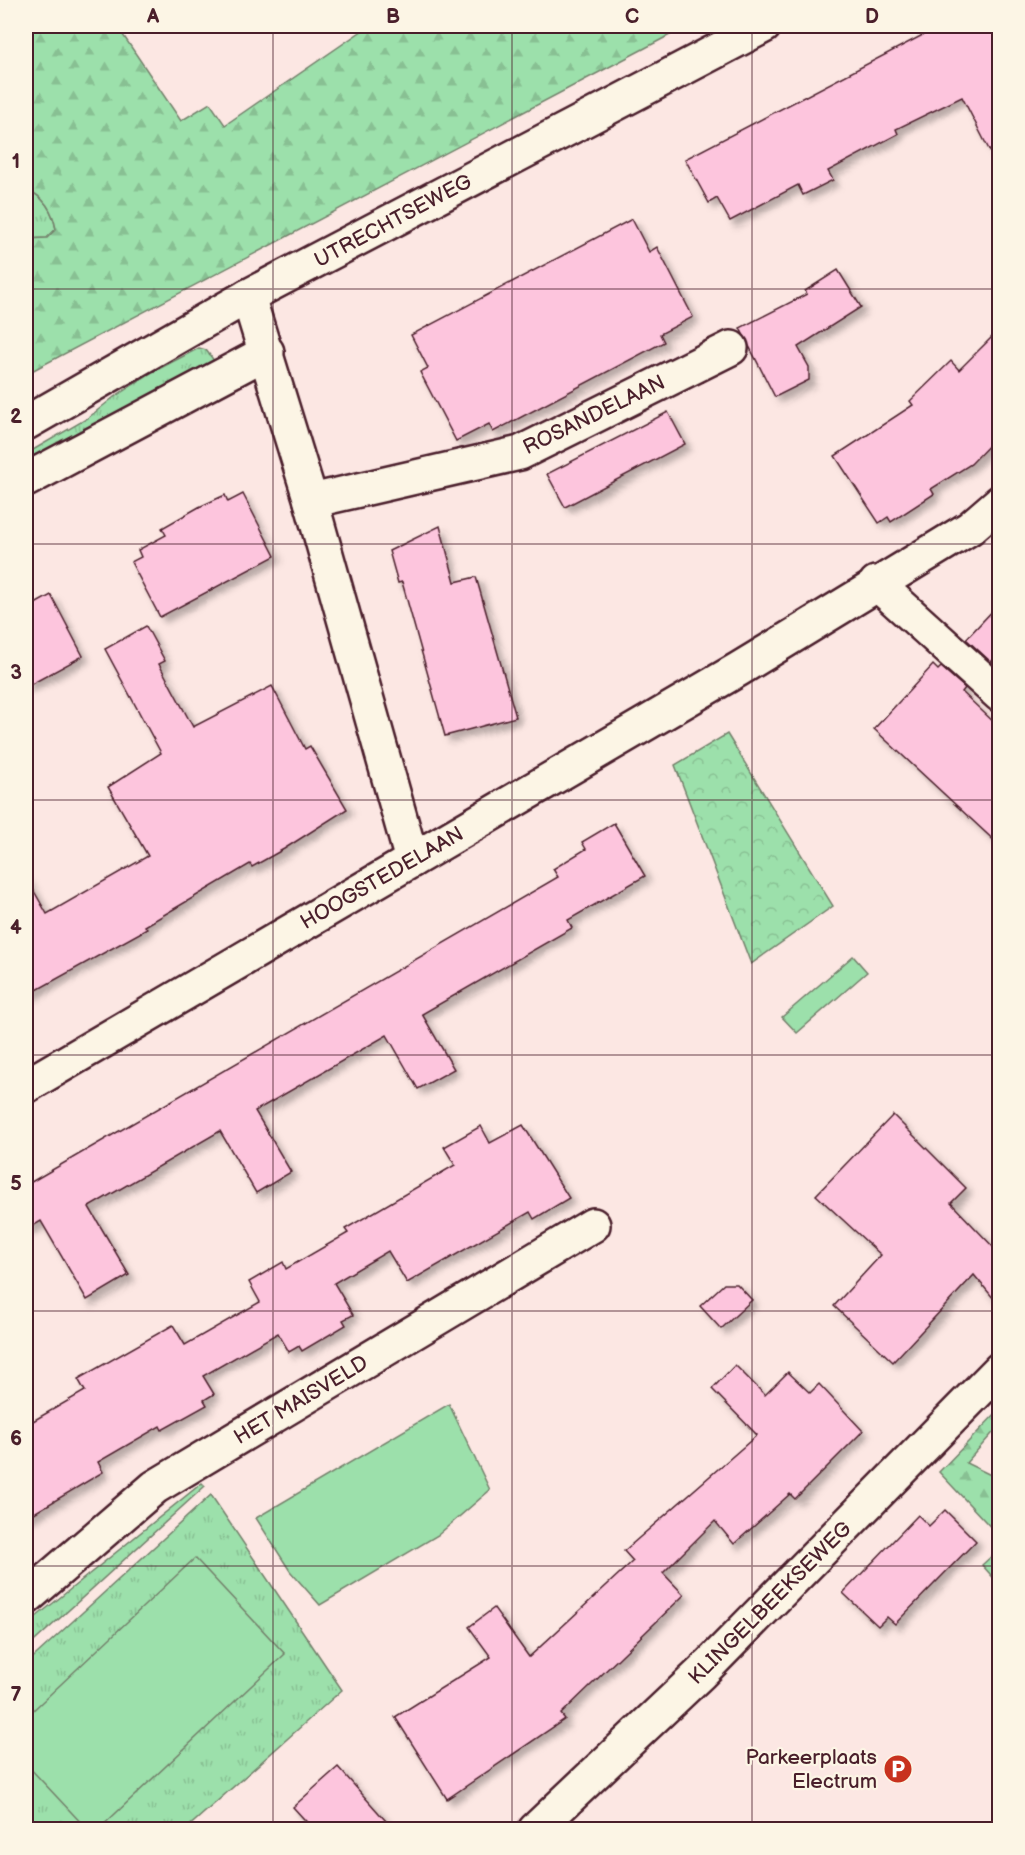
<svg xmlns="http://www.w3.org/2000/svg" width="1025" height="1855" viewBox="0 0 1025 1855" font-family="'Balsamiq Sans',sans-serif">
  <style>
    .grass { fill: url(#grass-tufts); stroke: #73806b; stroke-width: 1.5 }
    .forest { fill: url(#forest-firs); stroke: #73806b; stroke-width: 1.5 }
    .park { fill: url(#park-crowns); stroke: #73806b; stroke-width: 1.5 }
    .garden { fill: #9ce0ab; stroke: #73806b; stroke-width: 1.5 }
    .building { fill: #fdc5dd; stroke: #4a1f2b; stroke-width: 1.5; filter: url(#shadow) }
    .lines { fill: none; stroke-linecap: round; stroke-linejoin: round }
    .minor-casing { stroke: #4a1f2b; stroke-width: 38 }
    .primary-casing { stroke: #4a1f2b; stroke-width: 38 }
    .minor { stroke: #fcf5e5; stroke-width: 33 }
    .primary { stroke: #fcf5e5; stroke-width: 33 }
    .grid { fill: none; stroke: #4a1f2b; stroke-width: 1.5; stroke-opacity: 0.55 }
    .labels { text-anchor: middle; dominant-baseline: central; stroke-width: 4.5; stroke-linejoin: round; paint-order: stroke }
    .street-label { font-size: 21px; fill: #4a1f2b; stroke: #fcf5e5 }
    .poi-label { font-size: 21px; fill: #4a1f2b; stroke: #fcf5e5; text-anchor: end }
    .neatline { fill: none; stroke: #4a1f2b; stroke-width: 2 }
    .grid-label { font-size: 20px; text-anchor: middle; font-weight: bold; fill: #4a1f2b }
  </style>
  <defs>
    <pattern id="grass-tufts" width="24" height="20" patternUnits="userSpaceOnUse" patternTransform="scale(1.5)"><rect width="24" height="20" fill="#9ce0ab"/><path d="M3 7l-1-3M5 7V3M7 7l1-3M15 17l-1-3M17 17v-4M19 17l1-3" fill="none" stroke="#88c093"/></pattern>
    <pattern id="forest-firs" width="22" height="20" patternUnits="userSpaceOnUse" patternTransform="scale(1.5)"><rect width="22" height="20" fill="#9ce0ab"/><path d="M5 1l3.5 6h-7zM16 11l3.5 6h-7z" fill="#88c093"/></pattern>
    <pattern id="park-crowns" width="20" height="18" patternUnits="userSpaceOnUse" patternTransform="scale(1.5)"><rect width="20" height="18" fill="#9ce0ab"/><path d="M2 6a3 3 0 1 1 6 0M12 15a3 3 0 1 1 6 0" fill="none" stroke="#88c093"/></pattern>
    <filter id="shadow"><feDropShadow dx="5.5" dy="5.5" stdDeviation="3" flood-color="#0004"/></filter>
  </defs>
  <rect width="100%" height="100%" fill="#fce7e3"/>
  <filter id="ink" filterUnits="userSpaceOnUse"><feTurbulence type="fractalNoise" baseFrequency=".0167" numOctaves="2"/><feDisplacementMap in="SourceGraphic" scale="12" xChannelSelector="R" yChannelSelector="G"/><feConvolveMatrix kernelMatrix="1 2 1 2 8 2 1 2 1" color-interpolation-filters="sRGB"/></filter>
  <g filter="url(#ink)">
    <g class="grass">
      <path d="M26,190C44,195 53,212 56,229L47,238L26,239Z"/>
      <polygon points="199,348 206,350 215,362 26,462 26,454 88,418 114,397 149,374"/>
      <polygon points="202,1483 205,1486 26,1649 26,1625"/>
      <polygon points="211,1495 342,1690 186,1829 26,1830 26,1664"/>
    </g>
    <g class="forest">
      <path d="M26,26H117L181,121L210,103L225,125L369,26H687L26,374V239L47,238L56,229C53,212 44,195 26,190Z"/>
      <polygon points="999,1410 999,1426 966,1463 999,1479 999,1536 939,1472"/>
      <polygon points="996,1552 999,1556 999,1584 982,1565"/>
    </g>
    <polygon class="park" points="727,734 833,906 751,964 675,765"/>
    <g class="garden">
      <polygon points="853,956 867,972 797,1033 782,1017"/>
      <polygon points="449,1404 490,1490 438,1535 320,1605 290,1571 256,1518"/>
      <polygon points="195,1558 285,1654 99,1829 87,1829 26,1764 26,1717"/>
    </g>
    <g class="building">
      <polygon points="940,26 999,26 999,169 962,97 896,129 898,134 828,171 833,180 803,195 798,185 730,221 717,198 709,203 685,159"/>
      <polygon points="632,219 649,252 657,247 693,317 660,334 664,342 493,432 489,424 456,441 420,372 428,368 411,335"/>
      <polygon points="838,270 861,307 798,347 809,367 809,380 775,397 740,328 807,294 805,291"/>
      <polygon points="999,330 999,435 971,464 931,489 934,494 891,522 888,517 879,523 835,456 913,405 910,401 951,361 959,370"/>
      <polygon points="668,412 685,444 565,507 547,474"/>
      <polygon points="243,494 275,556 160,617 131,562 141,557 138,550 166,535 162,528 199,507 225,495 228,502"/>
      <polygon points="440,526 455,582 476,577 516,717 445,736 402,582 398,583 389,551"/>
      <polygon points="51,595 83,656 26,687 26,609"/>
      <polygon points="999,604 999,654 991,662 966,639"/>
      <polygon points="146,626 165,661 159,664 193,727 272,686 305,749 310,746 347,809 284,849 252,867 250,864 145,926 147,929 26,996 26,877 47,914 148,856 108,787 161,753 105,649"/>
      <polygon points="933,665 938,670 941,667 965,688 962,692 999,727 999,845 874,729"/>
      <polygon points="614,823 645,876 568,920 572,928 422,1014 454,1069 418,1089 387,1035 255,1111 291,1172 256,1193 220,1131 89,1207 129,1275 87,1300 41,1221 26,1230 26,1185 558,877 553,869 586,849 582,842"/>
      <polygon points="893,1115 966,1188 951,1203 999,1253 999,1305 974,1275 893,1362 834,1306 881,1255 816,1195"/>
      <polygon points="523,1125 569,1198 534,1219 530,1212 407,1283 388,1251 334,1283 353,1315 343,1320 346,1325 302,1351 299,1346 289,1352 278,1333 203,1376 214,1394 204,1400 207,1405 162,1430 160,1426 98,1462 103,1472 26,1518 26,1425 85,1391 78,1379 173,1325 185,1345 260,1302 249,1282 283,1262 286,1269 348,1233 345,1229 455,1165 444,1147 481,1126 490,1143"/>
      <polygon points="724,1284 737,1284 752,1300 721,1329 700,1306"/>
      <polygon points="735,1365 765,1395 788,1372 810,1393 819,1384 863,1431 795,1499 790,1494 734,1544 715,1521 663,1573 684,1595 561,1714 565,1719 447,1799 395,1717 491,1657 469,1627 494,1608 529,1657 633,1561 624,1551 757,1435 712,1389"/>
      <polygon points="945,1510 976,1541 895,1624 887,1617 878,1626 843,1593 918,1515 929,1526"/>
      <polygon points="338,1767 394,1830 314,1830 293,1807"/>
    </g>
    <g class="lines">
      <g class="minor-casing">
        <g id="minor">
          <polyline points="248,296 311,501 412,860"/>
          <polyline points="26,480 267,352"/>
          <polyline points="311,501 520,453 731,348"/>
          <polyline points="876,583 1000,695"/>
          <polyline points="26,1086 739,669 970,528 1000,502"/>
          <polyline points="26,1598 155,1487 593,1225"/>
          <polyline points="535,1830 701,1673 1000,1369"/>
        </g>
      </g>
      <g class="primary-casing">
        <polyline id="primary" points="26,423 248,296 764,26"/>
      </g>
      <use href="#minor" class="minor"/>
      <use href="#primary" class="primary"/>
    </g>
  </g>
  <path class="grid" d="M273,26V1830M512,26V1830M752,26V1830M26,289H1000M26,544H1000M26,800H1000M26,1055H1000M26,1311H1000M26,1566H1000"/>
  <defs>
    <g id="parking-disc" transform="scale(1.5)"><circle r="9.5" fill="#c8321e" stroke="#fcf5e5"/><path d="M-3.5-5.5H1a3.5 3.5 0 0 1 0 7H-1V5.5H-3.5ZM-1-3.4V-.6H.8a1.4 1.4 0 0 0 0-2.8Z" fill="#fff"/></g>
  </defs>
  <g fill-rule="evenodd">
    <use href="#parking-disc" x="898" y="1769"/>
  </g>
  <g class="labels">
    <g class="street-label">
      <text transform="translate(393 221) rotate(-28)">UTRECHTSEWEG</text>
      <text transform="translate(594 415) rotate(-26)">ROSANDELAAN</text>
      <text transform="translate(382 878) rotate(-30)">HOOGSTEDELAAN</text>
      <text transform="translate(301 1400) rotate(-31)">HET MAISVELD</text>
      <text transform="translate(770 1603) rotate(-45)">KLINGELBEEKSEWEG</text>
    </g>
    <g class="poi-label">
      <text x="877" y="1757">Parkeerplaats<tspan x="877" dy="24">Electrum</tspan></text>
    </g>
  </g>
  <rect width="1025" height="1855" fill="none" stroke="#fcf5e5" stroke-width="66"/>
  <rect x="33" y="33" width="959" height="1789" class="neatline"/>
  <g class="grid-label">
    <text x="153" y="23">A</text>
    <text x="393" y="23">B</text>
    <text x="632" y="23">C</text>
    <text x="872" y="23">D</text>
    <text x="16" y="168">1</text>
    <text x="16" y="423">2</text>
    <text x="16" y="679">3</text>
    <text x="16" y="934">4</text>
    <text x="16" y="1190">5</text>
    <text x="16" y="1445">6</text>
    <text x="16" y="1701">7</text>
  </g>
</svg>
